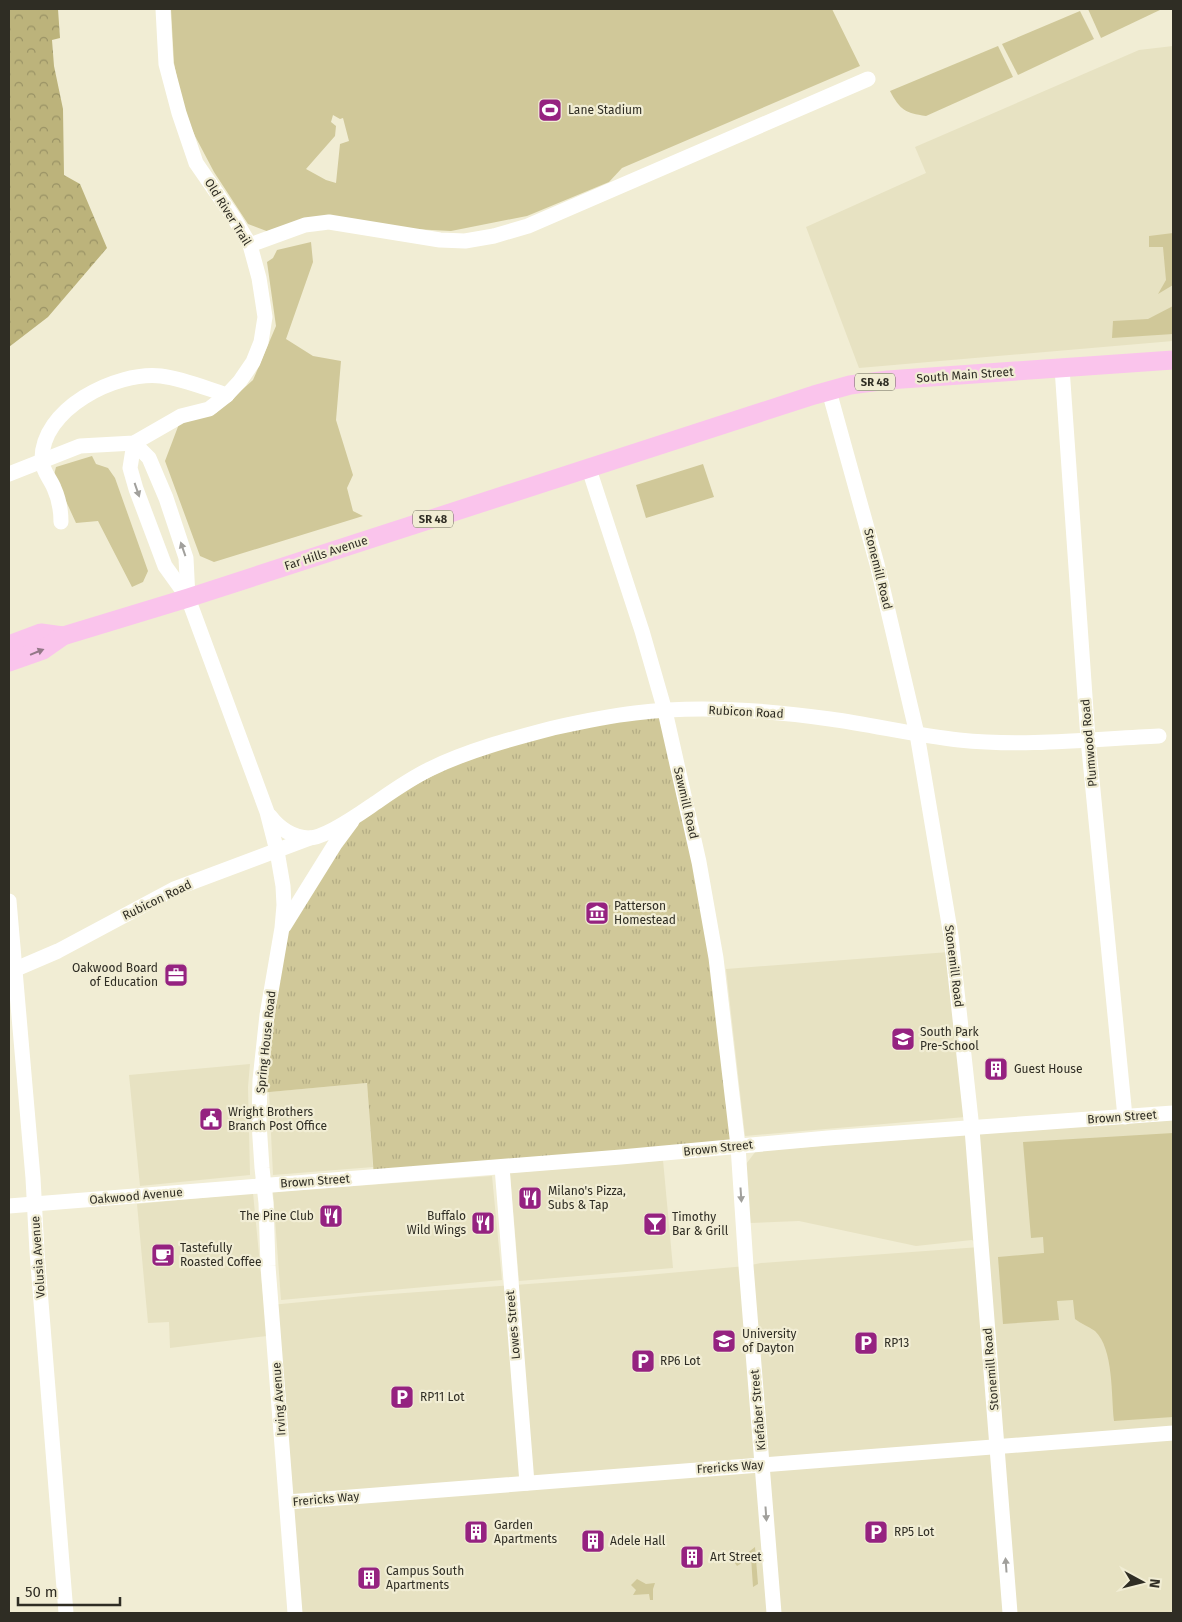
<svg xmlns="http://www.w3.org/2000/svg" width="1182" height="1622" viewBox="0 0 1182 1622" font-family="'Fira Sans',sans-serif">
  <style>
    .built { fill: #e7e2c2 }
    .green { fill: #d0c899; fill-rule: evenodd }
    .forest { fill: url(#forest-crowns) }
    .park { fill: url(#park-tufts) }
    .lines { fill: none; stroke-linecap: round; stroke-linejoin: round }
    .minor { stroke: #fff; stroke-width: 15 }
    .major { stroke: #fac4ec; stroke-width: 19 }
    .oneway { fill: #a1a09c }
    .oneway2 { fill: #947888 }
    .labels { text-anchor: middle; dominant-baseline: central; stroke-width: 4.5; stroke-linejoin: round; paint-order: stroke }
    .shield { fill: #f1edd4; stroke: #696759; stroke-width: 1 }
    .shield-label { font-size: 11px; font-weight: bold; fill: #2f2d24 }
    .poi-label { font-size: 12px; fill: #2f2d24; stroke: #f1edd4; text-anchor: start }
    .street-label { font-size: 12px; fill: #2f2d24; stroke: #f1edd4 }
  </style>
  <defs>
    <pattern id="forest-crowns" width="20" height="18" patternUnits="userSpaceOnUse" patternTransform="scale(1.25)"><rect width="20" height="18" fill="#bcb37b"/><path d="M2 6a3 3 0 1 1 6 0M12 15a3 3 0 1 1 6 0" fill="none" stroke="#999265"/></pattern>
    <pattern id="park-tufts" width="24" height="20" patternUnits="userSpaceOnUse" patternTransform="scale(1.25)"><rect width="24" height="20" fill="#d0c899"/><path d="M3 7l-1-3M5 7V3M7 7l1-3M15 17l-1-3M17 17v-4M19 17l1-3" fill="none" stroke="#b3ac84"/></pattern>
  </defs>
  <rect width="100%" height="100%" fill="#f1edd4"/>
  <g class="built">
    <polygon points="1173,46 1173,341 859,368 806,227 926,173 915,147 1139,50"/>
    <polygon points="949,952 965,1117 745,1136 726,969"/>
    <polygon points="250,1064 248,1087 250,1175 140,1186 129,1075"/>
    <polygon points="367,1083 373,1167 273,1175 269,1092"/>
    <polygon points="1173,1114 1173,1613 295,1613 271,1305 364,1296 636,1276 746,1266 761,1263 980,1247 972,1240 916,1246 799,1221 750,1223 743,1168 756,1151 863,1143"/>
    <polygon points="663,1160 673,1268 519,1281 510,1173"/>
    <polygon points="492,1176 502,1280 281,1300 273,1192"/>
    <polygon points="253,1193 267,1336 170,1348 169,1322 148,1323 137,1204"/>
  </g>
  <g class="green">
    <path d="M171,9H832L860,66L622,168L609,182L527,216L451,231L356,226L277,235L248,224L214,172L195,136L183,109L174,63ZM333,115L340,119L343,118L349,141L340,144L336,183L326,180L306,169L335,136L336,126L331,122Z"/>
    <polygon points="1088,9 1162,9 1101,38"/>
    <polygon points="1080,11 1094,39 1018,75 1002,44"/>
    <path d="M998,46L1013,77L926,116C905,113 900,110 890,91Z"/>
    <polygon points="1173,233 1173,285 1158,294 1166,280 1163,247 1149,247 1149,236"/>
    <polygon points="311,242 313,262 286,339 313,356 341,361 336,420 353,475 347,488 353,511 363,516 214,562 200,556 165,461 179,424 216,413 253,380 276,326 267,262 273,258 277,250"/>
    <polygon points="1173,306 1173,334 1112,338 1113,321 1148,319"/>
    <polygon points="92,456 96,464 108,468 115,478 148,571 143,582 132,587 98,521 76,523 54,475 56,467"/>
    <polygon points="703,464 714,497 646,518 636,485"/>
    <path d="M1173,1133V1417L1114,1421C1111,1396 1114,1349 1095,1331C1088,1326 1081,1324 1075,1319L1073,1300L1057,1301L1059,1320L1003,1324L998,1257L1044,1253L1043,1237L1031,1238L1023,1142Z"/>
    <polygon points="755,1547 758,1584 753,1587 751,1557 737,1566 735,1563"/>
    <polygon points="637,1579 646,1584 655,1583 653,1589 653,1600 650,1600 649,1594 633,1595 636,1590 631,1585"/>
  </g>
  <polygon class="forest" points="9,9 58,9 60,38 52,40 54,66 63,109 64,175 80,184 107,248 48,317 9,347"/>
  <polygon class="park" points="665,711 699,862 738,1146 374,1177 367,1083 259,1093 282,928 354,818 490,745"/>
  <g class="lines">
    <g class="minor">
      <polyline points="250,245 305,225 329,222 440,240 465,241 494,236 528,226 868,79"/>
      <polyline points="1062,368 1088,739 1125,1117"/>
      <polyline points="829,391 877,564 917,734 951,936 972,1129 1010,1613"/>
      <polyline points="134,443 149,458 166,498 186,558 188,598 267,812 277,851 283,886 284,905 282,928 267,1015 260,1080 259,1123 262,1168 266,1203 268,1266 295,1613"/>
      <polyline points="134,443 130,468 136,489 165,566 188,598"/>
      <polyline points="589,469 642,631 665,711 699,862 716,958 738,1146 746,1266 774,1613"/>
      <polyline points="9,474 80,446 134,443 181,416 209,409 227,395 240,381 253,362 261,342 265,317 259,278 250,245 234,218 196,163 179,113 166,64 163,9"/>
      <path d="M61,522C61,510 59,499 54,488C51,480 42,470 42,461C40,409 116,371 161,376C184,379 205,388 227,395"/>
      <path d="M270,816C279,828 293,838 309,838C324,838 358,815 371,806C390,793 409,779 430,769C469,750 511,739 553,728C580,722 608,716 635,713C699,705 767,710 830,719C873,725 916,735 959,740C1024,747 1094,739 1159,736"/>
      <polyline points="9,901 33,1178 37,1252 66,1613"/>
      <polyline points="284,926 335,844 352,821"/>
      <polyline points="9,972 58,951 174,889 310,838"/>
      <polyline points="502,1167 527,1483"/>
      <polyline points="9,1206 621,1157 828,1138 1173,1113"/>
      <polyline points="287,1502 1173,1433"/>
    </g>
    <g class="major">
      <polyline points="9,645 41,633 63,636"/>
      <polyline points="9,662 43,650 63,636 188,598 814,395 850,385 888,380 1173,360"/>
    </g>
  </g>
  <defs><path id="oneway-solid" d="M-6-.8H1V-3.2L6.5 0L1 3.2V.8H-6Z" transform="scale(1.25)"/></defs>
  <g class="oneway">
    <use href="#oneway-solid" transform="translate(137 490) rotate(71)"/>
    <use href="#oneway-solid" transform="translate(183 549) rotate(-109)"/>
    <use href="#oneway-solid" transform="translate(741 1195) rotate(86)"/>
    <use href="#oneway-solid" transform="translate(766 1514) rotate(86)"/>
    <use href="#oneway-solid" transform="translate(1006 1565) rotate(-94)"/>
  </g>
  <use class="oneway2" href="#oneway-solid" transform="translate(37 652) rotate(-22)"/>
  <defs>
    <g id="stadium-square" transform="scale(1.25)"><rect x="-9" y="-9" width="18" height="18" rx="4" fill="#952280" stroke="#f1edd4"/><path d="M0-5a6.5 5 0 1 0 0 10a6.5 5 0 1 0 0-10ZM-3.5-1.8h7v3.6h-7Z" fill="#fff"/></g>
    <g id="museum-square" transform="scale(1.25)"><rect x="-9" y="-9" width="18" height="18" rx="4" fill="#952280" stroke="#f1edd4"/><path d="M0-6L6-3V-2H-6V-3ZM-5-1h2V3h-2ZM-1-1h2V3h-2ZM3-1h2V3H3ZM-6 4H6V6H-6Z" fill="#fff"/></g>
    <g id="office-square" transform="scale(1.25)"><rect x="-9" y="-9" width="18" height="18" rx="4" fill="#952280" stroke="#f1edd4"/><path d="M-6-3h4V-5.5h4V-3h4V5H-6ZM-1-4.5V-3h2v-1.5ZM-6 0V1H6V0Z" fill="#fff"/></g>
    <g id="school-square" transform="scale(1.25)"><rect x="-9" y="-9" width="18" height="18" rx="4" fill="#952280" stroke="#f1edd4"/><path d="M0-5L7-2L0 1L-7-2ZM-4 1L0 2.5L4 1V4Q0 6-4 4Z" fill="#fff"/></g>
    <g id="building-square" transform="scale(1.25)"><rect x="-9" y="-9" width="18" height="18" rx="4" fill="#952280" stroke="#f1edd4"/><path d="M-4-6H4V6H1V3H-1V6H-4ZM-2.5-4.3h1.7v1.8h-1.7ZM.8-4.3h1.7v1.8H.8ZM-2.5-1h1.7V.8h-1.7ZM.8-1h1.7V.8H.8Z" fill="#fff"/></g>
    <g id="civic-square" transform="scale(1.25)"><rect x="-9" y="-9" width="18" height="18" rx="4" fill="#952280" stroke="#f1edd4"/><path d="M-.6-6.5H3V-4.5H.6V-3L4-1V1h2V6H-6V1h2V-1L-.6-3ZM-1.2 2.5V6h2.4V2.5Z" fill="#fff"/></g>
    <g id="restaurant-square" transform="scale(1.25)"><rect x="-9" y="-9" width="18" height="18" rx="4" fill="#952280" stroke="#f1edd4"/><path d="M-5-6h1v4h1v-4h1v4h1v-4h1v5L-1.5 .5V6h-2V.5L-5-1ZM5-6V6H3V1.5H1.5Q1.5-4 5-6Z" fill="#fff"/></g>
    <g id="bar-square" transform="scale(1.25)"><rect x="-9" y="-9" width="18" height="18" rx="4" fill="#952280" stroke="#f1edd4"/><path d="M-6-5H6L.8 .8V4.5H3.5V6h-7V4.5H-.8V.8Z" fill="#fff"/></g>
    <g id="cafe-square" transform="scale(1.25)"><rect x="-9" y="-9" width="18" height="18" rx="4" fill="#952280" stroke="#f1edd4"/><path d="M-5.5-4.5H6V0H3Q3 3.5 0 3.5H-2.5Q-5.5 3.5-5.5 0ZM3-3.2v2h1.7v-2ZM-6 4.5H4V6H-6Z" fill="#fff"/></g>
    <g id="university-square" transform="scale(1.25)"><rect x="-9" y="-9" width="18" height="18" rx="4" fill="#952280" stroke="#f1edd4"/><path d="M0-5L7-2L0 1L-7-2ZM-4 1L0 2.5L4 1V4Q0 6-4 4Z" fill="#fff"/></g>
    <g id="parking-square" transform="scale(1.25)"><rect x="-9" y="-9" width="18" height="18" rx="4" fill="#952280" stroke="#f1edd4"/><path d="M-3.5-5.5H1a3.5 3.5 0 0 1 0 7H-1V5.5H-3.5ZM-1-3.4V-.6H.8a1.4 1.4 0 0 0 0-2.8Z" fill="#fff"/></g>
  </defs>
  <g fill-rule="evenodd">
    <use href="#stadium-square" x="550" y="110"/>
    <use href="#museum-square" x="597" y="913"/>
    <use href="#office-square" x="176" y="975"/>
    <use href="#school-square" x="903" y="1039"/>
    <use href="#building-square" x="996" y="1069"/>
    <use href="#civic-square" x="211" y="1119"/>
    <use href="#restaurant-square" x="530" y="1198"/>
    <use href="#restaurant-square" x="331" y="1216"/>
    <use href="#restaurant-square" x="483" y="1223"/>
    <use href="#bar-square" x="655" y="1224"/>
    <use href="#cafe-square" x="163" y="1255"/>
    <use href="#university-square" x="724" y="1341"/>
    <use href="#parking-square" x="866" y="1343"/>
    <use href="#parking-square" x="643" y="1361"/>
    <use href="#parking-square" x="402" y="1397"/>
    <use href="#building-square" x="476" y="1532"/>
    <use href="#parking-square" x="876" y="1532"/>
    <use href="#building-square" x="593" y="1541"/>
    <use href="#building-square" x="692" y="1557"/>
    <use href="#building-square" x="369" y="1578"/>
  </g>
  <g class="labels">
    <g class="shield">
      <rect x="855" y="373.5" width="40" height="17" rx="4"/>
      <rect x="413" y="510.5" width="40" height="17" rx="4"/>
    </g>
    <g class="shield-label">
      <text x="875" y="382">SR 48</text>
      <text x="433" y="519">SR 48</text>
    </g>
    <g class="poi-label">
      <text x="568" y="110">Lane Stadium</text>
      <text x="614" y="906">Patterson<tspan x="614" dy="14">Homestead</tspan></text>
      <text x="158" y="968" text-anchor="end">Oakwood Board<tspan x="158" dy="14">of Education</tspan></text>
      <text x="920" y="1032">South Park<tspan x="920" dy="14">Pre-School</tspan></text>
      <text x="1014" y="1069">Guest House</text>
      <text x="228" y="1112">Wright Brothers<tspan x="228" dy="14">Branch Post Office</tspan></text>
      <text x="548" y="1191">Milano's Pizza,<tspan x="548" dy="14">Subs &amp; Tap</tspan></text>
      <text x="314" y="1216" text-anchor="end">The Pine Club</text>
      <text x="466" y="1216" text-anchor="end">Buffalo<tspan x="466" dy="14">Wild Wings</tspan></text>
      <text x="672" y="1217">Timothy<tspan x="672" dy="14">Bar &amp; Grill</tspan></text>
      <text x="180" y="1248">Tastefully<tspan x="180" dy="14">Roasted Coffee</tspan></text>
      <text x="742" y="1334">University<tspan x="742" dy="14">of Dayton</tspan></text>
      <text x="884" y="1343">RP13</text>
      <text x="660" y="1361">RP6 Lot</text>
      <text x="420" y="1397">RP11 Lot</text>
      <text x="494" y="1525">Garden<tspan x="494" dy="14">Apartments</tspan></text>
      <text x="894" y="1532">RP5 Lot</text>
      <text x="610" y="1541">Adele Hall</text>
      <text x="710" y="1557">Art Street</text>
      <text x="386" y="1571">Campus South<tspan x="386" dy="14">Apartments</tspan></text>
    </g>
    <g class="street-label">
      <text transform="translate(228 212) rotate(58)">Old River Trail</text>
      <text transform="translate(965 375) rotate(-4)">South Main Street</text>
      <text transform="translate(326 553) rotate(-18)">Far Hills Avenue</text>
      <text transform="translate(878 569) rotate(76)">Stonemill Road</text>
      <text transform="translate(746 712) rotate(3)">Rubicon Road</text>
      <text transform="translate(1089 743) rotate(-95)">Plumwood Road</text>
      <text transform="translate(686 803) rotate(77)">Sawmill Road</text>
      <text transform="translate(157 900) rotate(-26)">Rubicon Road</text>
      <text transform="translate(954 966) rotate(83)">Stonemill Road</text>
      <text transform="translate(266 1042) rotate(-84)">Spring House Road</text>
      <text transform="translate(1122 1117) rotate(-4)">Brown Street</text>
      <text transform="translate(718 1148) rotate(-6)">Brown Street</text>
      <text transform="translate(315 1181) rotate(-4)">Brown Street</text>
      <text transform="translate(136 1196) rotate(-5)">Oakwood Avenue</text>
      <text transform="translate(38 1257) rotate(-94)">Volusia Avenue</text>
      <text transform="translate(513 1325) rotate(-95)">Lowes Street</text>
      <text transform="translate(991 1369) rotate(-95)">Stonemill Road</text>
      <text transform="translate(279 1399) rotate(-94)">Irving Avenue</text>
      <text transform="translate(758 1410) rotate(-95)">Kiefaber Street</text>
      <text transform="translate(730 1467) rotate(-4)">Frericks Way</text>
      <text transform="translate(326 1499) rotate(-5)">Frericks Way</text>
    </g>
  </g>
  <rect width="1182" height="1622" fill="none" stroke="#2f2d24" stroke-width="20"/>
  <g transform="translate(1142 1582) rotate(97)" stroke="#f1edd4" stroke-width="4" paint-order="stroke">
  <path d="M0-4L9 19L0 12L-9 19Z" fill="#2f2d24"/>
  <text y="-8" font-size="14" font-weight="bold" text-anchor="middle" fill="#2f2d24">N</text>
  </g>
  <path d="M18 1597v8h102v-8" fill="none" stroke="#2f2d24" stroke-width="2.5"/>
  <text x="25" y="1597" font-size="15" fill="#2f2d24" stroke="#f1edd4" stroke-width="4" paint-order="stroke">50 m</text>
</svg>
